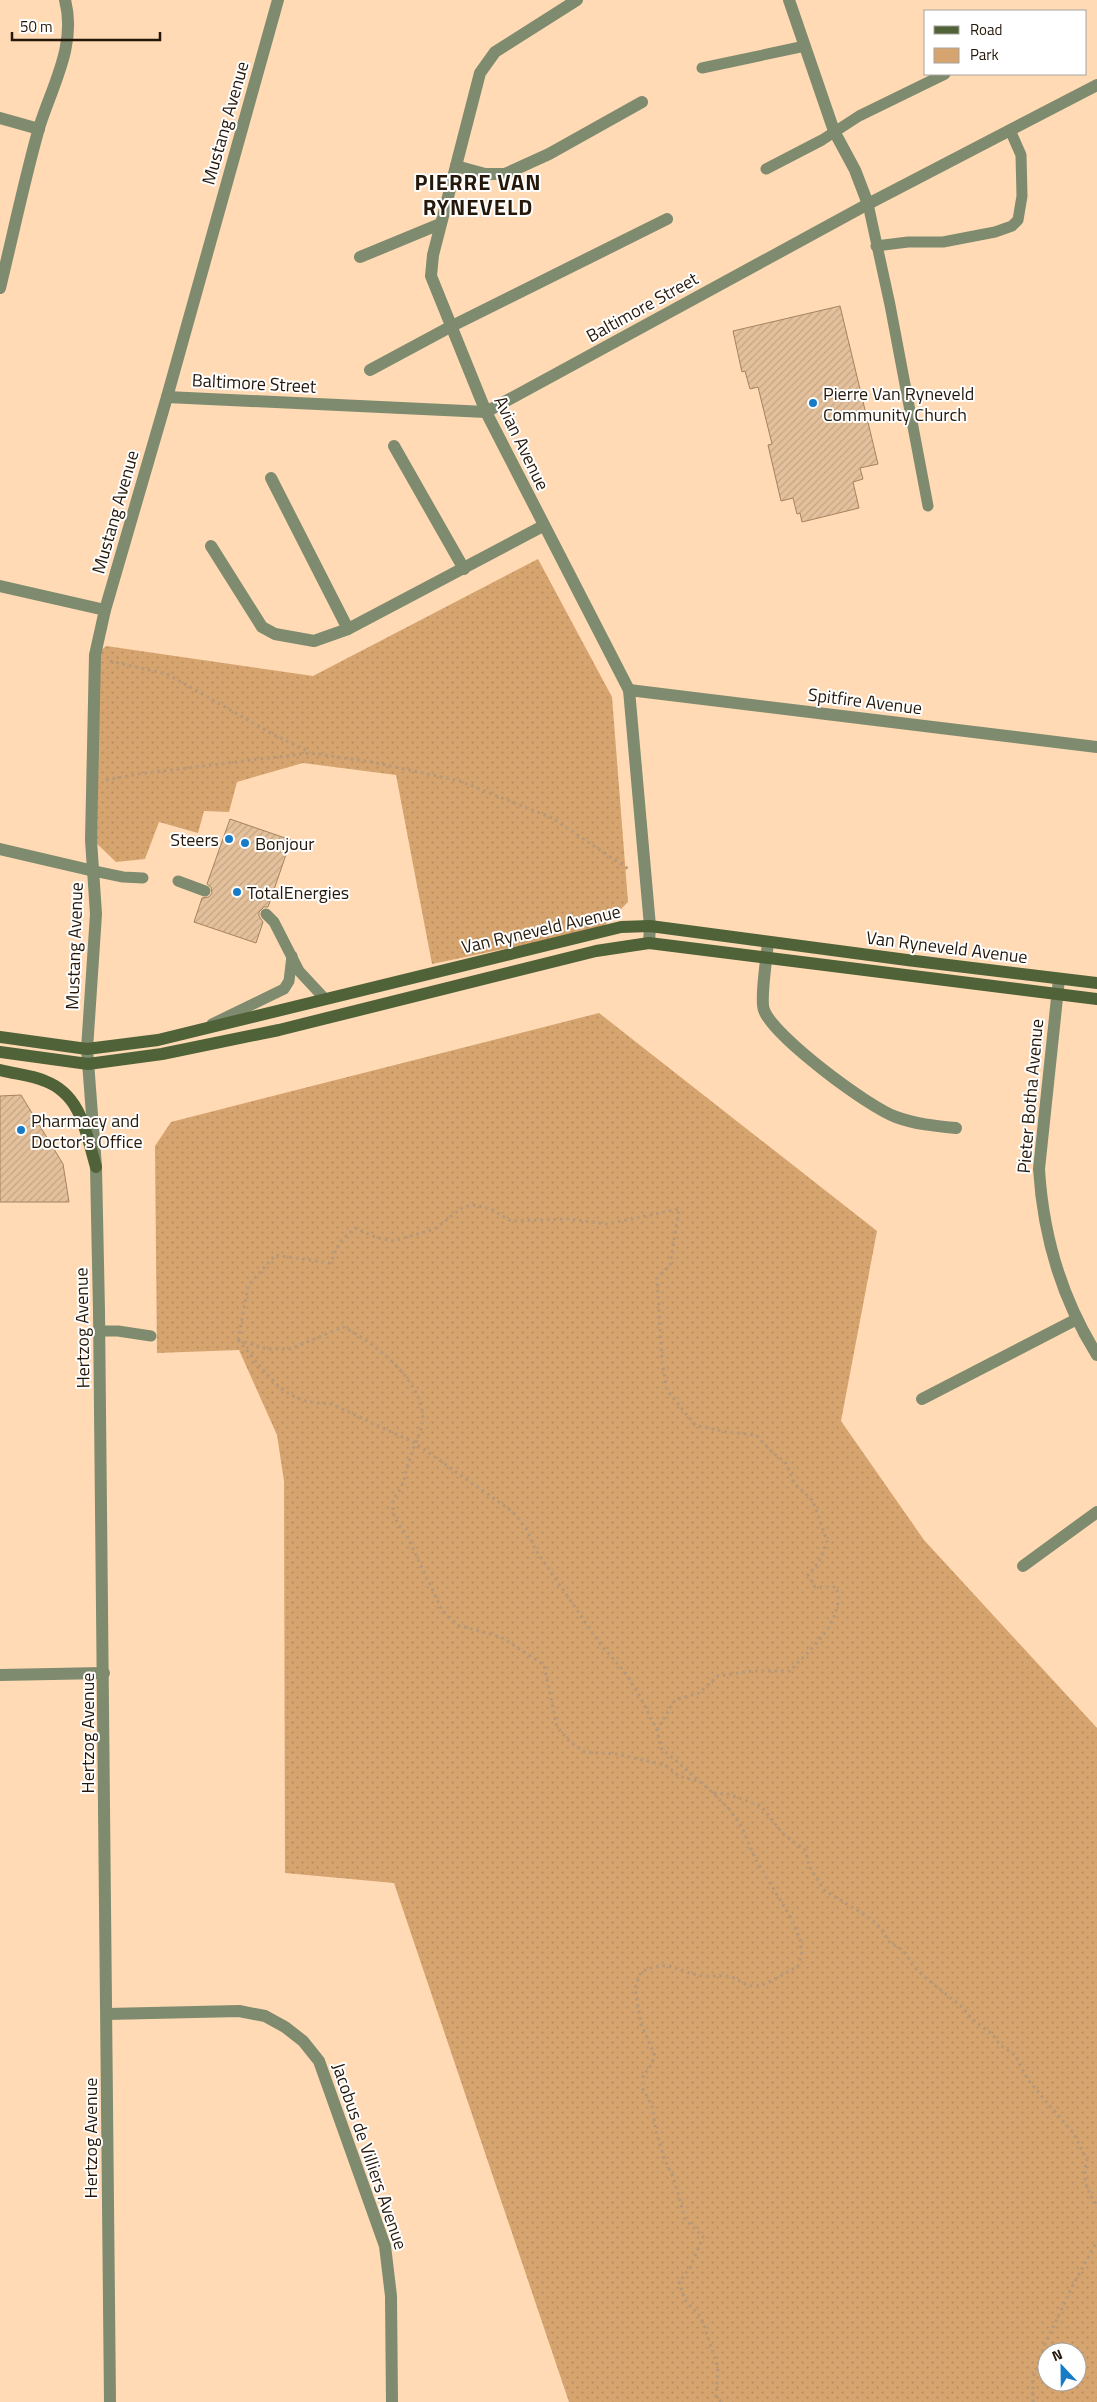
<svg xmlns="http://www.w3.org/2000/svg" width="1097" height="2402" viewBox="0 0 1097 2402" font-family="'Titillium Web',sans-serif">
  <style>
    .green { fill: url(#green-dots); fill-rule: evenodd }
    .building { fill: url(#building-hatch); stroke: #a58360 }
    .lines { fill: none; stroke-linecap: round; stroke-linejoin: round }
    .path { stroke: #b6997b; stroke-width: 3; stroke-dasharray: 2.5 4; stroke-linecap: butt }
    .service { stroke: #7e8b6e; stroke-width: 11 }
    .minor { stroke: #7e8b6e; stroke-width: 12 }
    .tertiary { stroke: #7e8b6e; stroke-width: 12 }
    .secondary { stroke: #506238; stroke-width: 12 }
    .poi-dot { fill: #177cc7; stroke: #fff; stroke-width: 2 }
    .labels { text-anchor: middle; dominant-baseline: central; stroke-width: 4; stroke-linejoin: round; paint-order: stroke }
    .street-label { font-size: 18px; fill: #25180a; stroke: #fff }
    .poi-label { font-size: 18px; fill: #25180a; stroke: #fff; text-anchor: start }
    .district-label { font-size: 22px; font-weight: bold; letter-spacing: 1px; fill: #25180a; stroke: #fff }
  </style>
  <defs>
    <pattern id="green-dots" width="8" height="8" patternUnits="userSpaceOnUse" patternTransform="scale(1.25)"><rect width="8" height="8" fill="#d6a46e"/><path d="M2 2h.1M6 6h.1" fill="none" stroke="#b88c5e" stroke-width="1.8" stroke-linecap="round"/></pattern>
    <pattern id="building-hatch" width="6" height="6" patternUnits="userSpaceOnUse" patternTransform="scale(1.25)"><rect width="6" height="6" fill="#e4c19c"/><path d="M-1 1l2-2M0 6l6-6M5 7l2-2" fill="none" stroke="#c3a585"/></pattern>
  </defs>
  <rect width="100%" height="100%" fill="#ffdab4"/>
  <g class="green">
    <polygon points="538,559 612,697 628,902 601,929 432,964 396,775 303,763 237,782 229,812 204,811 198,833 159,822 145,859 116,862 92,839 96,655 106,646 313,676"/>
    <path d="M599,1013L877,1231L841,1421L924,1540L1097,1728V2402H569L394,1883L285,1873L284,1481L277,1435L239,1350L157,1353L155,1146L171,1122ZM1047,2352H1077V2382H1047Z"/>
  </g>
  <g class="building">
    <polygon points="840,306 878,464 860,468 863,479 853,482 859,508 802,522 800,513 797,514 793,498 781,501 768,445 772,444 758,387 750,389 745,371 742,372 733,331"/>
    <polygon points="230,819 291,840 268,907 264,907 259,912 259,916 263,922 256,943 194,922 202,898 209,897 212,893 211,887 207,884"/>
    <polygon points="21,1095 63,1164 69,1202 0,1202 0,1096"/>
  </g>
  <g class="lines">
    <g class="path">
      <polyline points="110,661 167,674 276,736 310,752"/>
      <polyline points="106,780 138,774 310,753 372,762 460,781 552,818 630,870"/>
      <path d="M238,1340C265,1370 283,1406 329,1403L415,1443L513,1512L526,1528L535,1549L601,1645L624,1671L637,1691L657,1730L661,1748L713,1793L730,1810L741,1826L756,1860L791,1918L800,1940L802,1952L798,1966C785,1973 770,1984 756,1986C746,1987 740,1980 731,1977C721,1974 714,1977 704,1976C675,1973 673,1957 641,1972L635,1988L641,2024L655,2056L649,2069L643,2075V2089L652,2106L656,2131L664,2158L674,2179L685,2219L703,2237L690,2268L679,2282L685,2300L701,2317L718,2367L716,2397L722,2402"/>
      <path d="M238,1340L248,1286L275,1255L330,1263L340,1242L355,1228L375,1237L393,1241L435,1229L463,1207L474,1205L491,1209L511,1221L568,1219L607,1224L679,1209L670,1265L657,1278L662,1362L667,1390L695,1425L727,1432L756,1435L772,1452L786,1463L794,1483L813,1501L827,1541L819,1562L808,1575L815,1587H836C847,1619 810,1649 790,1671H752L718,1676L699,1693L675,1700L657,1730"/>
      <path d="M238,1340L267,1349H290L343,1327C375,1342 433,1388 421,1429C417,1440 412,1451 409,1462C406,1470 405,1479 401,1487C399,1493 393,1497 393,1504C392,1517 398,1524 406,1534L442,1610L457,1625L501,1637L544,1665L557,1727L570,1742L585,1752L617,1754L665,1765L679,1776L697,1781"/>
      <path d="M714,1793L728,1794L761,1806L783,1834L805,1850L809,1866L824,1890L865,1915L882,1929L888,1941L904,1951L913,1966L927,1979L962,2007L973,2020L992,2034L1000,2045L1015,2055L1028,2080L1074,2134L1087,2160C1082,2179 1086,2190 1097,2205"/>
      <polyline points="1033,2402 1033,2378 1045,2344 1072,2287 1097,2241"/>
    </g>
    <g class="service">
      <polyline points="702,68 805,46"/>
      <polyline points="766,169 822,140 859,116 945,74"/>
      <polyline points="868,204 890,305 928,506"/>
      <polyline points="876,246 908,242 943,242 995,232 1012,226 1018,220 1022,196 1021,155 1010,130"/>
      <polyline points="94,871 123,877 143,878"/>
      <polyline points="178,881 205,891"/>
      <polyline points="266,914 274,922 299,971 325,999"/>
      <polyline points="212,1024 284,989 289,981 292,956"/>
      <polyline points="99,1331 118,1331 151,1336"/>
    </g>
    <g class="minor">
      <polyline points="577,0 495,52 480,73 433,255 431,276 486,412 629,690 650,926 649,943"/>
      <polyline points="789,0 834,131 855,170 868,204"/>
      <polyline points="0,118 39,129"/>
      <polyline points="456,166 485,174 505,174 549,154 642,102"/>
      <polyline points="360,257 440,224"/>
      <path d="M0,288C13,235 24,181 39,128C52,86 77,45 65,0"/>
      <polyline points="370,370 450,327 667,219"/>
      <polyline points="167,397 486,412 868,204 1097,85"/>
      <polyline points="394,446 464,569"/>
      <polyline points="271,478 348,629"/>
      <polyline points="211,546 262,627 275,634 314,641 348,629 543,526"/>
      <polyline points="0,586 105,610"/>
      <polyline points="629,690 1097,747"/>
      <polyline points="0,849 94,871"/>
      <path d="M768,942C767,955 760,1000 764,1010C773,1036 868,1107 896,1117C915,1124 935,1126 956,1128"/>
      <path d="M1059,979L1039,1169C1043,1235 1062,1299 1097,1355"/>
      <polyline points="87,1049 96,914 91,840 95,655 105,610 167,397 278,0"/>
      <polyline points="922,1399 1077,1319"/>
      <polyline points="1023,1566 1097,1512"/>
      <polyline points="0,1675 104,1673"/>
      <polyline points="107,2014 239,2011 265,2016 285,2027 303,2041 319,2061 385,2246 391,2296 392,2402"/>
    </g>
    <polyline class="tertiary" points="87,1049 96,1167 99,1311 110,2402"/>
    <g class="secondary">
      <polyline points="0,1037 87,1049 158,1040 621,927 650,926 907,960 1097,983"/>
      <polyline points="0,1052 88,1064 162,1054 279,1030 596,951 649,943 1097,999"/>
      <path d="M0,1070C15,1074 32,1075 45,1081C82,1095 86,1134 96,1167"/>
    </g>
  </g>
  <g class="poi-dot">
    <circle cx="813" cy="403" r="5"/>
    <circle cx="229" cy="839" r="5"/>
    <circle cx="245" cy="843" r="5"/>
    <circle cx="237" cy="892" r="5"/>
    <circle cx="21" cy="1130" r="5"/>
  </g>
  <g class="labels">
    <g class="street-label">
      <text transform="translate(225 123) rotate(-74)">Mustang Avenue</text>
      <text transform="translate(642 307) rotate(-29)">Baltimore Street</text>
      <text transform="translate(254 383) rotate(3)">Baltimore Street</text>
      <text transform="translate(522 443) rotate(64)">Avian Avenue</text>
      <text transform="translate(115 512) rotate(-74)">Mustang Avenue</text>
      <text transform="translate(865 701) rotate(7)">Spitfire Avenue</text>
      <text transform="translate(541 929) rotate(-13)">Van Ryneveld Avenue</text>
      <text transform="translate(74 946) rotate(-88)">Mustang Avenue</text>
      <text transform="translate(947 947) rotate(7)">Van Ryneveld Avenue</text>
      <text transform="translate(1030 1096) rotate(-85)">Pieter Botha Avenue</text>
      <text transform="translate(82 1328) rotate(-91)">Hertzog Avenue</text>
      <text transform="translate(87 1733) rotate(-90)">Hertzog Avenue</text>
      <text transform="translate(90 2138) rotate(-90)">Hertzog Avenue</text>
      <text transform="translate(370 2156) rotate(71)">Jacobus de Villiers Avenue</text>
    </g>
    <g class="poi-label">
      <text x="823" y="393">Pierre Van Ryneveld<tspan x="823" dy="21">Community Church</tspan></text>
      <text x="219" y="839" text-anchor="end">Steers</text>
      <text x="255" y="843">Bonjour</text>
      <text x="247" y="892">TotalEnergies</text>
      <text x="31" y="1120">Pharmacy and<tspan x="31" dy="21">Doctor's Office</tspan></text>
    </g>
    <g class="district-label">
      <text x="478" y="182">PIERRE VAN<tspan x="478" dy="25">RYNEVELD</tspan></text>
    </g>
  </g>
  <rect x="924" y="10" width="162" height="65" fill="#ffffff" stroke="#a8a39d"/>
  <rect x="934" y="26" width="25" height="8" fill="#506238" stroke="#a8a39d"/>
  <text x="970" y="35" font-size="15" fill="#25180a">Road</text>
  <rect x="934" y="48" width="25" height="15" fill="#d6a46e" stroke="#a8a39d"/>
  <text x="970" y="60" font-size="15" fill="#25180a">Park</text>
  <g transform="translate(1062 2367) rotate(338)"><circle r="24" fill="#ffffff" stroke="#a8a39d"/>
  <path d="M0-4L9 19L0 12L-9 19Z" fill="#177cc7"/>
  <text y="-8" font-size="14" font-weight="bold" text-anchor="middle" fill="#25180a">N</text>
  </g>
  <path d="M12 32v8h148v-8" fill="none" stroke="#25180a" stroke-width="2.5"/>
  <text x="20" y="32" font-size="15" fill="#25180a" stroke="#ffffff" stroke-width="4" paint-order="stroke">50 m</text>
</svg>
